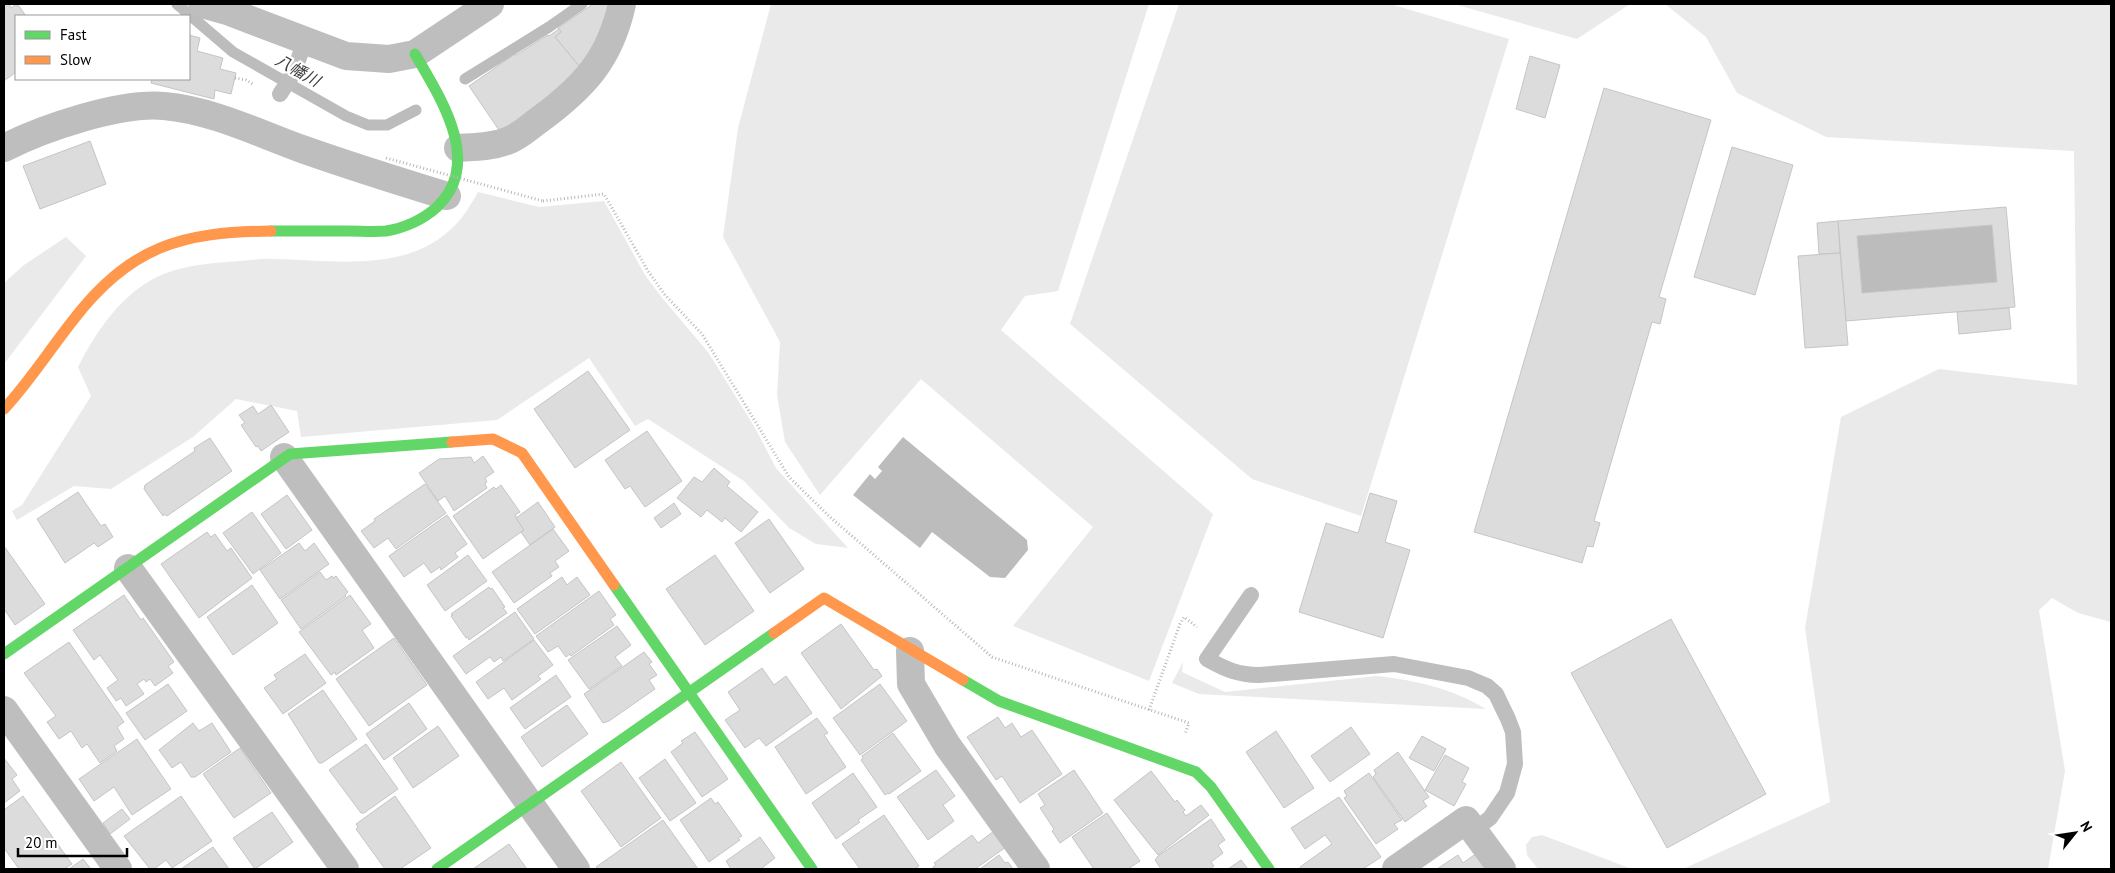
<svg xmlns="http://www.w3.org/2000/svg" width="2115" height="873" viewBox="0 0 2115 873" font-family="'PT Sans','Noto Sans JP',sans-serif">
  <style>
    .green { fill: #eaeaea }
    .water { fill: #bcbcbc }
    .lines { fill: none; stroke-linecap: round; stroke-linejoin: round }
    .stream { stroke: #bcbcbc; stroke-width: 11 }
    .building { fill: #dcdcdc; stroke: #c5c5c5; fill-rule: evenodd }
    .path { stroke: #b8b8b8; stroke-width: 3; stroke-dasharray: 1 2.5; stroke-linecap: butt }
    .lane { stroke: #bebebe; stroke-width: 16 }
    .street { stroke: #bebebe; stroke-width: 28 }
    .fast { stroke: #63d668; stroke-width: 11 }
    .slow { stroke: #ff974d; stroke-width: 11 }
    .path-bridge { stroke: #b8b8b8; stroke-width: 3; stroke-dasharray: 1 2.5; stroke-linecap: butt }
    .labels { text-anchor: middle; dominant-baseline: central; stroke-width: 4.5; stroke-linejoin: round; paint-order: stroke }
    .water-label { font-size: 16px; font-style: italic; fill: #404040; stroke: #fff }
  </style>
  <rect width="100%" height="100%" fill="#fff"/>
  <g class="green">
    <polygon points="771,4 1149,4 1058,291 1025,296 1001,330 1213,514 1149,681 1013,626 1093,527 921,379 820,495 785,442 777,395 780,342 723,237 738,128"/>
    <polygon points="1179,4 1390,4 1509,39 1361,516 1252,479 1070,324"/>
    <polygon points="1454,4 1630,4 1577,39"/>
    <polygon points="1665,4 2111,4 2111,622 2078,613 2052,598 2039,610 2065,771 2048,869 1683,869 1830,802 1805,628 1841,417 1939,369 2077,385 2074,151 1826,137 1737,93 1706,37"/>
    <path d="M478,192L539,207L604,201L645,275L663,299L708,352L754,426L776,468L848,548L816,544L789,528L744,481L648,419L635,426L589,358L497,420L301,437L297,411L236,399L193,437L111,489L74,486L17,520L12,511L22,505L91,396L78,367C95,334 118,298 153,279C180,265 210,263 240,261C252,260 263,258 274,259C331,260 402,273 449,231C462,220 470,206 478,192Z"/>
    <polygon points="66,237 86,256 4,364 4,283 24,265"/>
    <path d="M1183,662L1182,672L1225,692L1377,676C1415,680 1453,689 1486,709L1199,694L1172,683Z"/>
    <polygon points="1542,835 1632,869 1538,869 1527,855 1526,845 1532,837"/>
  </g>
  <g class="water">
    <polygon points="1992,225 1997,282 1862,293 1857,236"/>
    <polygon points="903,437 1027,540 1028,550 1005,578 990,577 932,532 920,548 853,495 870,474 875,479 882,471 878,467"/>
  </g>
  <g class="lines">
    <g class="stream">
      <polyline points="177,4 233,52 346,116 368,125 387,125 416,110"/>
      <polyline points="465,79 549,27 582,4"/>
    </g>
  </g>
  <g class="building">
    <polygon points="4,4 9,4 11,8 15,5 19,6 26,16 16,16 16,72 4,81"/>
    <polygon points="593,4 610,4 584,72 555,37 561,32 558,28"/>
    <polygon points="559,29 561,32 555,37 584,72 503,136 469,86 515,54 516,55 548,35 549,36"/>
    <polygon points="189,35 200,38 197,51 223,58 220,69 236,73 231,94 215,90 214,99 151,83 152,79 189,79"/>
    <polygon points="1530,56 1560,65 1545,118 1516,109"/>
    <polygon points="1604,88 1711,120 1659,297 1666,299 1660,324 1652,322 1594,521 1600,523 1593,547 1587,546 1582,563 1474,532"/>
    <polygon points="90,141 106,184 40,209 23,166"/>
    <polygon points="1732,147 1793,165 1755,295 1694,277"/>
    <path d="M2006,207L2015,307L1846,321L1838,221ZM1992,225L1997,282L1862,293L1857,236Z"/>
    <polygon points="1838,221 1840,253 1819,254 1817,223"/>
    <polygon points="1840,253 1848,345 1805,348 1798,256"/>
    <polygon points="2009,308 2011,329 1959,334 1957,312"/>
    <polygon points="588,371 630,430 575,468 534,409"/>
    <polygon points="271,405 289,432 261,451 258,446 256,447 241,425 245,423 239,415 253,406 258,414"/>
    <polygon points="647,431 682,481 645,507 630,486 625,489 605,460"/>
    <polygon points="210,438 232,471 167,516 164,514 163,516 144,489 145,485 195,451 194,448"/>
    <polygon points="483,456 494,472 485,478 487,482 485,484 487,488 454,511 445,496 438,501 419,473 439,459 471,457 474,463"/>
    <polygon points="714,468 730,482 727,486 758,512 741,532 725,518 722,522 707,510 701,517 677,498 694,477 702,482"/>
    <polygon points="425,484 446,513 396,549 388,538 374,548 361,531 375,521 374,519"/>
    <polygon points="501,485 520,512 515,515 524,530 483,559 453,516 494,487 496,489"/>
    <polygon points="78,492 101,526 105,524 113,537 98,547 94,543 65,563 37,519"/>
    <polygon points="1370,493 1397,501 1385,542 1410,550 1383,638 1299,612 1326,523 1358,533"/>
    <polygon points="287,495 312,530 286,549 261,514"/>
    <polygon points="538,502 555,527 530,545 521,532 524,530 516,518"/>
    <polygon points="674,503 681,514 661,528 654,518"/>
    <polygon points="252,512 281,553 253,574 223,533"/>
    <polygon points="447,515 467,544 455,553 458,557 441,570 440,567 431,573 424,563 404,577 389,556"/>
    <polygon points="769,519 804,569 770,593 735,543"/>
    <polygon points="553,529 569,551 555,561 559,567 550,573 552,576 514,603 492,572"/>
    <polygon points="207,532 211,537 215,534 227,551 231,548 252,578 199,618 161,564"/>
    <polygon points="299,543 305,551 314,543 329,564 280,599 260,570"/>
    <polygon points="4,546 45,604 15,625 4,609"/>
    <polygon points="468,555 487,581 445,611 427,585"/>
    <polygon points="715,555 754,611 705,645 666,589"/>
    <polygon points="320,572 326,580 332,576 333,578 336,576 348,592 345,595 346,596 301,629 281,600"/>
    <polygon points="562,577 567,585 577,577 590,595 535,634 517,609"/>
    <polygon points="252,585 278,623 233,655 207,617"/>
    <polygon points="489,587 490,589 492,588 505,607 503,608 507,613 469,640 468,637 466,638 451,616 453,615 451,614"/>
    <polygon points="599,591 616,615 610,619 614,625 571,656 570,654 566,657 558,646 548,652 536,636"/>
    <polygon points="124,595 141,620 143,618 174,662 168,666 173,673 155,686 150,679 146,682 144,679 137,684 144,694 126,706 121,698 116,701 107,688 118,680 100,655 94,660 73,630"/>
    <polygon points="350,595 371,624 362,630 374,648 336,675 335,672 331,675 299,632"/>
    <polygon points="515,612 534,639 503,661 501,657 494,662 490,657 466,674 453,656"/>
    <polygon points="1671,619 1766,794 1667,848 1571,673"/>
    <polygon points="841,624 874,670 877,669 882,676 841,709 801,653"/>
    <polygon points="617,626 631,645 615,657 622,666 589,689 568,660"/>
    <polygon points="394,638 427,685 369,726 336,679"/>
    <polygon points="534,640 553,665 538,676 541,679 512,700 504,688 488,699 476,682"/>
    <polygon points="69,642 124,722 117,727 124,739 114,746 117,751 100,763 87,744 82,748 71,731 59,739 47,722 56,716 24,673"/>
    <polygon points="644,652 652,662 649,664 657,675 649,680 655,689 609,721 603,723 584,694"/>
    <polygon points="305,654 326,683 283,714 264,688 277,679 274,675"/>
    <polygon points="762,668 774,685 786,676 812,713 766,746 759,738 745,748 725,720 740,710 728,692"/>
    <polygon points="556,675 571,697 525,729 510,708"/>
    <polygon points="168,684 187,711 145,740 126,713"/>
    <polygon points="880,684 907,721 860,755 833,718"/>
    <polygon points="323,690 357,739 322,763 319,763 288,714"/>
    <polygon points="409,703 427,729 384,760 366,734"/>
    <polygon points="567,705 588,734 542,767 521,737"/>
    <polygon points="998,717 1005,728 1012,723 1021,737 1032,730 1062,774 1020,803 1002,776 996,780 967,737"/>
    <polygon points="817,718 828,733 824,735 846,767 806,794 775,747"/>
    <polygon points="193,723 199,731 212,723 231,752 195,777 191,777 181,762 172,768 159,750"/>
    <polygon points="438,726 459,756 413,788 393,758"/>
    <polygon points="1351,727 1370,754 1330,782 1311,756"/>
    <polygon points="1276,731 1314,788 1284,808 1246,752"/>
    <polygon points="695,732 728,779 702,797 671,752 683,743 681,741"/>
    <polygon points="893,733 921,771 889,794 888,793 885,795 861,760 863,758 862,756"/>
    <polygon points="1422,736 1446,749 1434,771 1409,758"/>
    <polygon points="137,739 171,789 132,815 114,787 94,801 79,779"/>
    <polygon points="366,744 398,789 364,813 361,813 329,770"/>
    <polygon points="240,748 271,793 234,818 203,774"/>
    <polygon points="1398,752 1429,797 1423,801 1427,806 1405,822 1373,777 1376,774 1374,770"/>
    <polygon points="1445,755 1469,768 1462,782 1466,784 1454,806 1425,790"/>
    <polygon points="4,758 17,775 12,779 20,791 4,803"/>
    <polygon points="665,759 696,803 670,821 639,778"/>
    <polygon points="621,762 661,818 621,847 581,791"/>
    <polygon points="936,770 955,796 943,805 954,821 928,840 897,797"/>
    <polygon points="1074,770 1103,813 1060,843 1052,831 1054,829 1040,808 1045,805 1038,794"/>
    <polygon points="1151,771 1175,802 1177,800 1185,810 1183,812 1186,816 1201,805 1209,815 1158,855 1114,800"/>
    <polygon points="853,773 877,807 858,820 860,822 836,839 812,803"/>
    <polygon points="1369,773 1402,820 1394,824 1398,829 1376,844 1344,798 1347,796 1344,791"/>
    <polygon points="23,796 72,864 64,869 19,869 4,848 4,810"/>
    <polygon points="181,796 212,841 172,868 166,860 154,869 150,869 124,836"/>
    <polygon points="395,796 431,848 400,869 385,869 356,829 358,827 356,824"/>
    <polygon points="1339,797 1381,857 1363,869 1301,869 1300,867 1332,844 1325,835 1305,849 1291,828"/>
    <polygon points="711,798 715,804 718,802 742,836 738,838 740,840 709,862 680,820"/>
    <polygon points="122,809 130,819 110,834 103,823"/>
    <polygon points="272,812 293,842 255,869 233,838"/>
    <polygon points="1107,813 1140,861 1128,869 1094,869 1072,837"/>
    <polygon points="884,815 919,866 914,869 860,869 842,844"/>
    <polygon points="1211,819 1225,840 1218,845 1223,853 1211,862 1214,866 1210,869 1161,869 1155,860 1158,856"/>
    <polygon points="663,820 698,869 598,869 596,867"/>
    <polygon points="994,831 1006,847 975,869 934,869 933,867 936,865 934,863 972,835 978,843"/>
    <polygon points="760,837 775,858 762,868 763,869 731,869 726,861"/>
    <polygon points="509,844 527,869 473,869"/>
    <polygon points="213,847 229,869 181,869"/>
    <polygon points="1477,853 1488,869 1437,869 1458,855 1463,863"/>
    <polygon points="999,855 1005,863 1008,862 1013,869 980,869"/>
    <polygon points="83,859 91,869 69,869"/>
    <polygon points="1241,860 1248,869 1228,869"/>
  </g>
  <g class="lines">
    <g class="path">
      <polyline points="235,78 246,80 254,85"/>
      <polyline points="543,201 604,194 648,271 665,295 702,334 789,477 830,517 992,657 1189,723 1185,734"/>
      <polyline points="1149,710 1180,624 1184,617 1197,627"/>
    </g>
    <g class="lane">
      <polyline points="280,94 293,74 305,41"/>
      <path d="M1251,595L1207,659C1225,669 1238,675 1259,675L1394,664L1468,678L1487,686L1496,694L1508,719L1513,732L1515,764L1507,793L1490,818L1473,831"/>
    </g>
    <g class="street">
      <polyline points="202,4 227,11 346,56 389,59 415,54 490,4"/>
      <path d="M4,148C43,128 120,102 164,106C211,110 258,133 302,149C350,166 398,181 447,196"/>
      <path d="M458,148C474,147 492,147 507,141C519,137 529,127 539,120C584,87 610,59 622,4"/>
      <polyline points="284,457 576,869"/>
      <polyline points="128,568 345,869"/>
      <polyline points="910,651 911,684 947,745 1036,869"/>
      <polyline points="4,710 118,869"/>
      <polyline points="1396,869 1466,820 1502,869"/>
    </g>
    <g class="fast">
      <path d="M271,231C297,231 322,231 348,231C360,231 374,232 386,231C405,228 424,219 437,207C484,163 440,97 415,54"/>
      <polyline points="614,585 812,869"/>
      <polyline points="4,654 290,454 452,442"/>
      <polyline points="963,680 999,701 1196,772 1211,787 1269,869"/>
      <polyline points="437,869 774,633"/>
    </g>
    <g class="slow">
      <path d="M4,409C30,381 50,349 74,319C130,246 182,232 271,231"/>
      <polyline points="452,442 493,439 522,453 614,585"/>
      <polyline points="774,633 824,598 963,680"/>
    </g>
    <polyline class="path-bridge" points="386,158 543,201"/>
  </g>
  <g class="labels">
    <g class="water-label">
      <text transform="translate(298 70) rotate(29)">八幡川</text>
    </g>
  </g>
  <rect width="2115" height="873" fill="none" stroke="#000000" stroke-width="10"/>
  <rect x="15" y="15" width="175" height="65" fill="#ffffff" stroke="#999999"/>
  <rect x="25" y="31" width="25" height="8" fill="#63d668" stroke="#999999"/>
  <text x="60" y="40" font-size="15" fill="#000000">Fast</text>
  <rect x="25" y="56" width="25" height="8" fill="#ff974d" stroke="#999999"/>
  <text x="60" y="65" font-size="15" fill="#000000">Slow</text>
  <g transform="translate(2075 833) rotate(60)" stroke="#ffffff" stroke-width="4" paint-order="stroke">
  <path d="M0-4L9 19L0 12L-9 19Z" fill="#000000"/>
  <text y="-8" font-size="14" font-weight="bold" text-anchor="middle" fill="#000000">N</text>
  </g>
  <path d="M18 848v8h109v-8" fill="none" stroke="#000000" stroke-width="2.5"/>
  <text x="25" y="848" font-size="15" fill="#000000" stroke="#ffffff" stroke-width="4" paint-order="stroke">20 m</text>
</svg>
